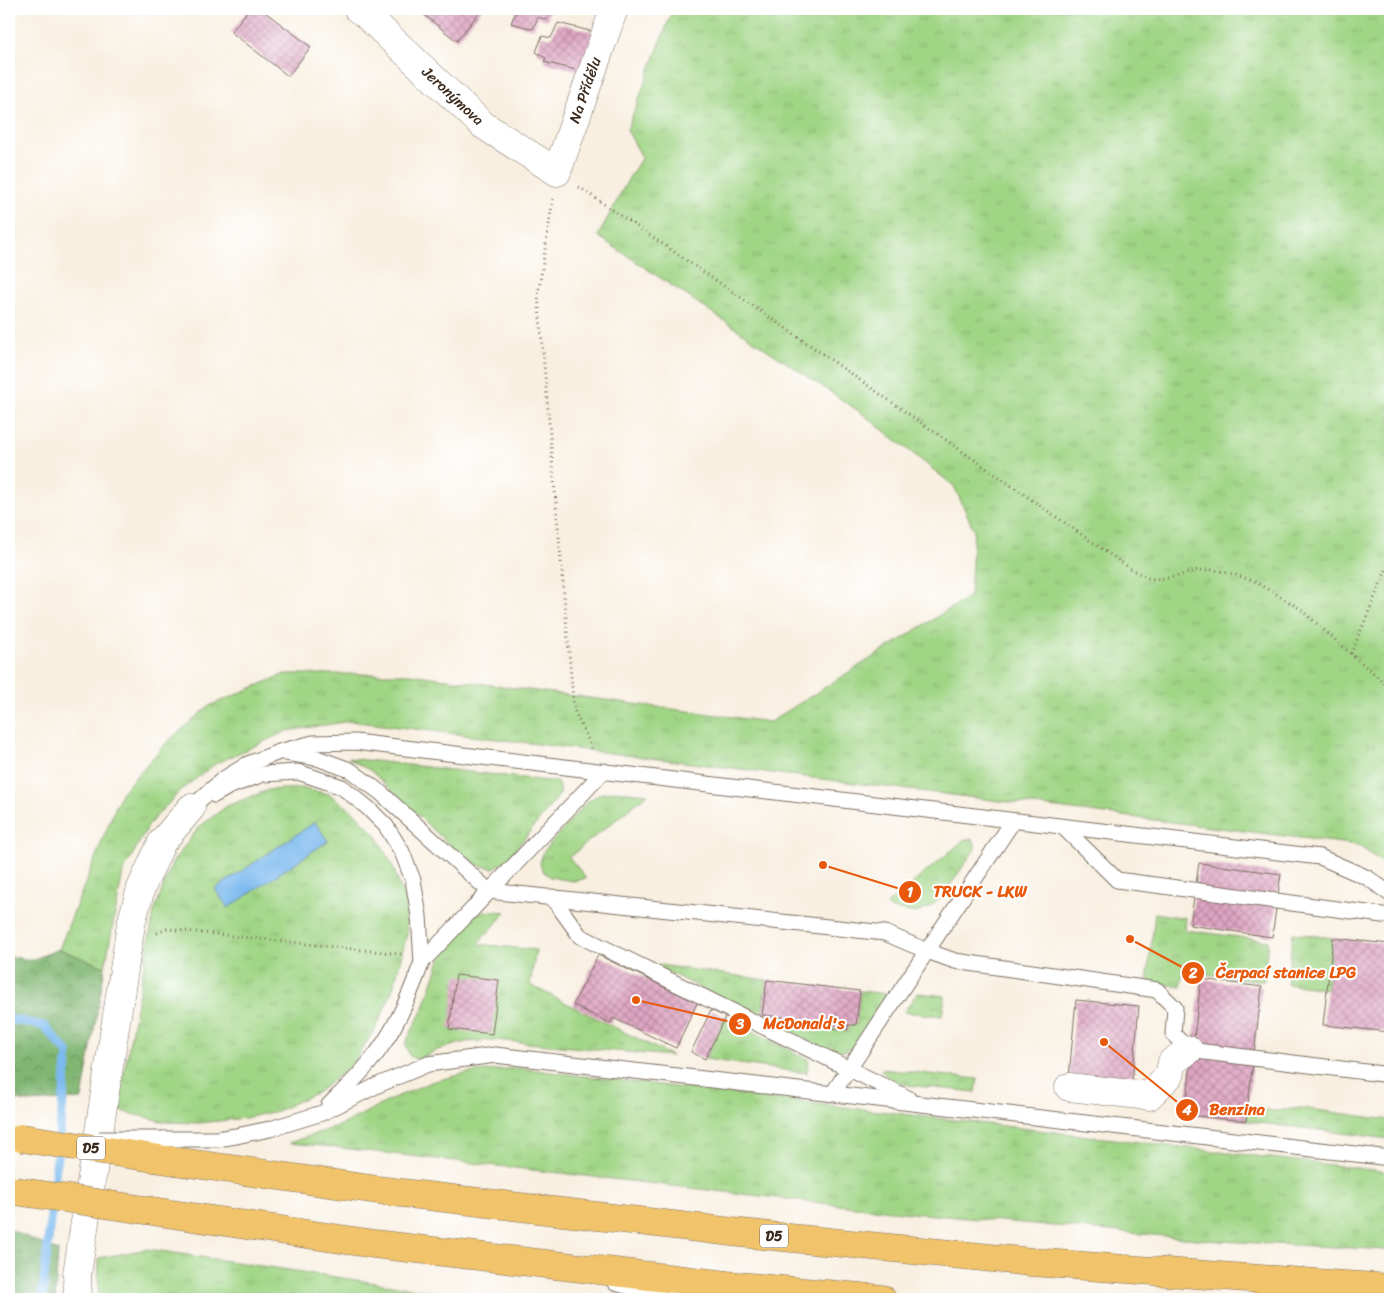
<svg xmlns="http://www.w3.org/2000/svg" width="1399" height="1308" viewBox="0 0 1399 1308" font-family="Sriracha,sans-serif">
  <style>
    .grass { fill: url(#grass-tufts); stroke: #6e8052 }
    .forest { fill: url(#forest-crowns); stroke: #5e7048 }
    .water { fill: #7cbaef; stroke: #5c7286 }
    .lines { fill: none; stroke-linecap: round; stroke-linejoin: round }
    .stream { stroke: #7cbaef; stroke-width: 9 }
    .building { fill: url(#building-cross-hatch) }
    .service-casing { stroke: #7d6f62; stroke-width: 17 }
    .minor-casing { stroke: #7d6f62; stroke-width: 29 }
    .motorway-casing { stroke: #7d6f62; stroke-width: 29 }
    .path { stroke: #7d6f62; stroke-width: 3; stroke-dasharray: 1 4; stroke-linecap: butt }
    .service { stroke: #fff; stroke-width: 15 }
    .minor { stroke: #fff; stroke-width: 28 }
    .motorway { stroke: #f1c36a; stroke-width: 28 }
    .service-bridge-casing { stroke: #7d6f62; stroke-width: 17; stroke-linecap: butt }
    .motorway-bridge-casing { stroke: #7d6f62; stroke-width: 29; stroke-linecap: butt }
    .service-bridge { stroke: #fff; stroke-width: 15 }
    .motorway-bridge { stroke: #f1c36a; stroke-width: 28 }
    .labels { text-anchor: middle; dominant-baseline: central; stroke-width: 4; stroke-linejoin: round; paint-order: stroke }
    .shield { fill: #fff; stroke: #766a62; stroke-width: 1 }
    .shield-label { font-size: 14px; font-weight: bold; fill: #3b2a1e }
    .street-label { font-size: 15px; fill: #3b2a1e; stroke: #fff }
    .leader { fill: none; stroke: #e8590c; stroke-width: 2 }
    .callout-dot { fill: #e8590c; stroke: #fff; stroke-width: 2 }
    .mark-label { font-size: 15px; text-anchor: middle; font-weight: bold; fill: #fff }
    .callout-label { font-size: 16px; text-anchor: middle; font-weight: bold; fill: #e8590c; stroke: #fff; stroke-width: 4; stroke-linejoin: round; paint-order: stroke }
  </style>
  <defs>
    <pattern id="grass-tufts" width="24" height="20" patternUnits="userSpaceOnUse" patternTransform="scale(1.25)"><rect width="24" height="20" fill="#a0d585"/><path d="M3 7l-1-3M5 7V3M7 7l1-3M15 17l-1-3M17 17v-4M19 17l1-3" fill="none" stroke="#8bb772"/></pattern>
    <pattern id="forest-crowns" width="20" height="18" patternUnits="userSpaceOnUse" patternTransform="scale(1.25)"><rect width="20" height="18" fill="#80b672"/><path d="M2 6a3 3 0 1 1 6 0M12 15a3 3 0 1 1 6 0" fill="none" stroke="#6a945d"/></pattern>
    <pattern id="building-cross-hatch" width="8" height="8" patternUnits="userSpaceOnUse" patternTransform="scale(1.25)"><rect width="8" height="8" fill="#dfa5c3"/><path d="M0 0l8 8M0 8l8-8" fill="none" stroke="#b6879e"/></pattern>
  </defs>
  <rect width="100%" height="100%" fill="#fff"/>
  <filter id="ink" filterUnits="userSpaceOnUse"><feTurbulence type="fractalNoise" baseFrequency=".02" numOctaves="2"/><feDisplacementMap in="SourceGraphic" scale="10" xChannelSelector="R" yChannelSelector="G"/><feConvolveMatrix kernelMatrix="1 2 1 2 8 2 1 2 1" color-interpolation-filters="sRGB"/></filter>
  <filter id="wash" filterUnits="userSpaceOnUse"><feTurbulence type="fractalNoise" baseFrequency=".0096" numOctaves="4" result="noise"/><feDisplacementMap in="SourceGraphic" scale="20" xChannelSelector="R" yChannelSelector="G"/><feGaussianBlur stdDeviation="1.12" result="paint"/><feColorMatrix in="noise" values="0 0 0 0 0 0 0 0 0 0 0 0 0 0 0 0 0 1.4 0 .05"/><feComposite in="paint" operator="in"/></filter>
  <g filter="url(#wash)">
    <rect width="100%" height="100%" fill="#f8efe0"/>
    <g class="grass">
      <polygon points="673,9 1390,9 1390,868 1358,845 350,721 287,731 215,764 181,790 150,823 123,872 105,967 59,949 121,793 166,743 209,706 285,674 409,674 770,722 970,596 974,530 954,486 863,414 598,236 629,178 642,157 627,130"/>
      <polygon points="348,758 557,782 561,793 507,860 494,868 480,866 457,852 371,771"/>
      <polygon points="300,788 329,794 354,812 377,836 393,867 405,901 407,933 394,986 376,1028 351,1066 318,1092 277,1111 245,1118 200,1123 165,1122 117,1110 154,912 172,863 199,827 227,806 268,790"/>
      <polygon points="616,791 648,794 569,857 586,878 580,880 573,881 550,877 542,870 540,863 543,852 586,803 599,794"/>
      <polygon points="965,839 972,839 975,843 975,849 942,897 929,908 916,913 892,909 887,905"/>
      <polygon points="491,911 506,912 478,944 536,950 530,985 672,1056 494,1040 465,1042 437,1050 418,1060 410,1056 405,1044 424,1007 441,957 450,941 476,914"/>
      <polygon points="1155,913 1186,918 1185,930 1268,941 1264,981 1183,971 1181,987 1147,981"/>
      <polygon points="1293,933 1333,938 1327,989 1287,984"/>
      <polygon points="652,964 767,980 762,1014 783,1017 783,1023 847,1030 848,1025 856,1025 860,991 888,994 857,1044 847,1050 834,1054"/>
      <polygon points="917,993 945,996 942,1016 904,1012"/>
      <polygon points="725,1017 809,1060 807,1073 705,1059"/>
      <polygon points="517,1068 1390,1172 1390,1250 1219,1241 891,1211 324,1146 289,1143 343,1124 394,1098 431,1082 467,1073"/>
      <polygon points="881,1069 978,1079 976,1092 907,1085 888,1078"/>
      <polygon points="1248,1107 1275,1111 1301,1108 1390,1120 1390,1139 1246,1121"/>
      <polygon points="147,1249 484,1299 98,1299 99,1258"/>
    </g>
    <g class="forest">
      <polygon points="59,949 105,967 82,1099 28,1102 9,1099 9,956 32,960"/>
      <polygon points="9,1229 58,1251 55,1299 9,1299"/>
    </g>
    <polygon class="water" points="315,822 328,841 228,908 215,889"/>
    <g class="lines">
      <polyline class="stream" points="9,1019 44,1026 68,1053 42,1299"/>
    </g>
    <g id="blocks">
      <g class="building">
        <polygon points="249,9 261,9 311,47 288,76 231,32"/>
        <polygon points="419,9 482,9 457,41 418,10"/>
        <polygon points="517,9 550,9 547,20 538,17 533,29 511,23"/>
        <polygon points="558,23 594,32 580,71 544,62 546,58 536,52 542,36 551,38"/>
        <polygon points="1199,863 1281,874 1272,937 1190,925"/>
        <polygon points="1333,938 1390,944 1390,1032 1323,1025"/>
        <polygon points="598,955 689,999 690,998 698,1001 676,1048 613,1018 610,1023 573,1005"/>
        <polygon points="456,975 499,980 492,1034 449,1029"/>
        <polygon points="1201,979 1262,987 1246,1121 1185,1115"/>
        <polygon points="767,980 860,991 856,1025 848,1025 848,1030 783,1023 783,1017 762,1015"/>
        <polygon points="1076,1000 1139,1006 1132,1083 1069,1077"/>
        <polygon points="711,1010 725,1017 705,1059 691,1052"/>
      </g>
    </g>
  </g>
  <g filter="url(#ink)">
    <use href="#blocks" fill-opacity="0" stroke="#7d6f62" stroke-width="1"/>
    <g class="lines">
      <g class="service-casing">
        <g id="service">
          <polyline points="286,753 317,758 350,770 381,793 489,891 885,933 927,951 955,961 1157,990 1175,1008 1173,1034 1189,1050 1390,1075"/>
          <polyline points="214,795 228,787 263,774 298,772 342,787 368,808 386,826 402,852 413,880 419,916 422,962"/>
          <polyline points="191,808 222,780 248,764 279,752 313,743 355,742 1320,857 1368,878 1390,894"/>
          <polyline points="1063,827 1117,880 1390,916"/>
          <polyline points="552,897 580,936 908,1098"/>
          <polyline points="833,1093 1013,821"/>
          <path d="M329,1105C343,1091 357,1078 369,1063C394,1034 409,997 422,962L604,771"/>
          <polyline points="163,1139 217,1139 236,1136 270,1129 322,1113 378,1085 428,1064 495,1055 1390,1158"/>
          <polyline points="615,1283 675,1299"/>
        </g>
      </g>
      <g class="minor-casing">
        <g id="minor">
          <polyline points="358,9 364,13 483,125 557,172 614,9"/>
          <polyline points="1069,1087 1149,1096 1169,1076 1172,1062 1189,1050"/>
          <polyline points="78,1299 77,1274 131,924 141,888 162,842 191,808"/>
        </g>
      </g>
      <g class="motorway-casing">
        <g id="motorway">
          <polyline points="160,1159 385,1191 741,1233 1031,1262 1330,1284 1390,1288"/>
          <polyline points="152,1211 374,1244 727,1285 882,1299"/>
        </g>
      </g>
      <g class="path">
        <polyline points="579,187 781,325 1131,569 1150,579 1170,578 1198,570 1214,570 1233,574 1254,581 1299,608 1390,688"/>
        <polyline points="553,199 538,295 574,710 592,748"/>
        <polyline points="1351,654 1386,570 1390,564"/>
        <polyline points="157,933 167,929 401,954"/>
      </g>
      <use href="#service" class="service"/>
      <use href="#minor" class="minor"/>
      <use href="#motorway" class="motorway"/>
      <g class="service-bridge-casing">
        <polyline id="service-bridge" points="99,1139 163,1139"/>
      </g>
      <g class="motorway-bridge-casing">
        <g id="motorway-bridge">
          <polyline points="22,1138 160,1159"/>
          <polyline points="15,1191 152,1211"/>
        </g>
      </g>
      <use href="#service-bridge" class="service-bridge"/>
      <use href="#motorway-bridge" class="motorway-bridge"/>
    </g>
  </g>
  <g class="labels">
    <g class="shield">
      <rect x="77" y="1136.5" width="28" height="23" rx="4"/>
      <rect x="760" y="1224.5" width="28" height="23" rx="4"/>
    </g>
    <g class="shield-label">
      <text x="91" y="1148">D5</text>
      <text x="774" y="1236">D5</text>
    </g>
    <g class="street-label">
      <text transform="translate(585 90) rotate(-71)">Na Přídělu</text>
      <text transform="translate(453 96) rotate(43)">Jeronýmova</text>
    </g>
  </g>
  <path class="leader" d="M823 865L910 892M1130 939L1193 973M636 1000L740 1024M1104 1042L1187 1110"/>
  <g class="callout-dot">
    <circle cx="823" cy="865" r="5"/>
    <circle cx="1130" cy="939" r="5"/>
    <circle cx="636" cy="1000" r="5"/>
    <circle cx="1104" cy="1042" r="5"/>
    <circle cx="910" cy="892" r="12"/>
    <circle cx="1193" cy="973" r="12"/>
    <circle cx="740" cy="1024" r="12"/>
    <circle cx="1187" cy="1110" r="12"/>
  </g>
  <g class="mark-label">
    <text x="910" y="897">1</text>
    <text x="1193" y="978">2</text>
    <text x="740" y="1029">3</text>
    <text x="1187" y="1115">4</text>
  </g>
  <g class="callout-label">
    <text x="980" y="897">TRUCK - LKW</text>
    <text x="1286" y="978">Čerpací stanice LPG</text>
    <text x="804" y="1029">McDonald's</text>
    <text x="1237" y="1115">Benzina</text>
  </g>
  <rect width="1399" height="1308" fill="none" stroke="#fff" stroke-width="30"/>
</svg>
